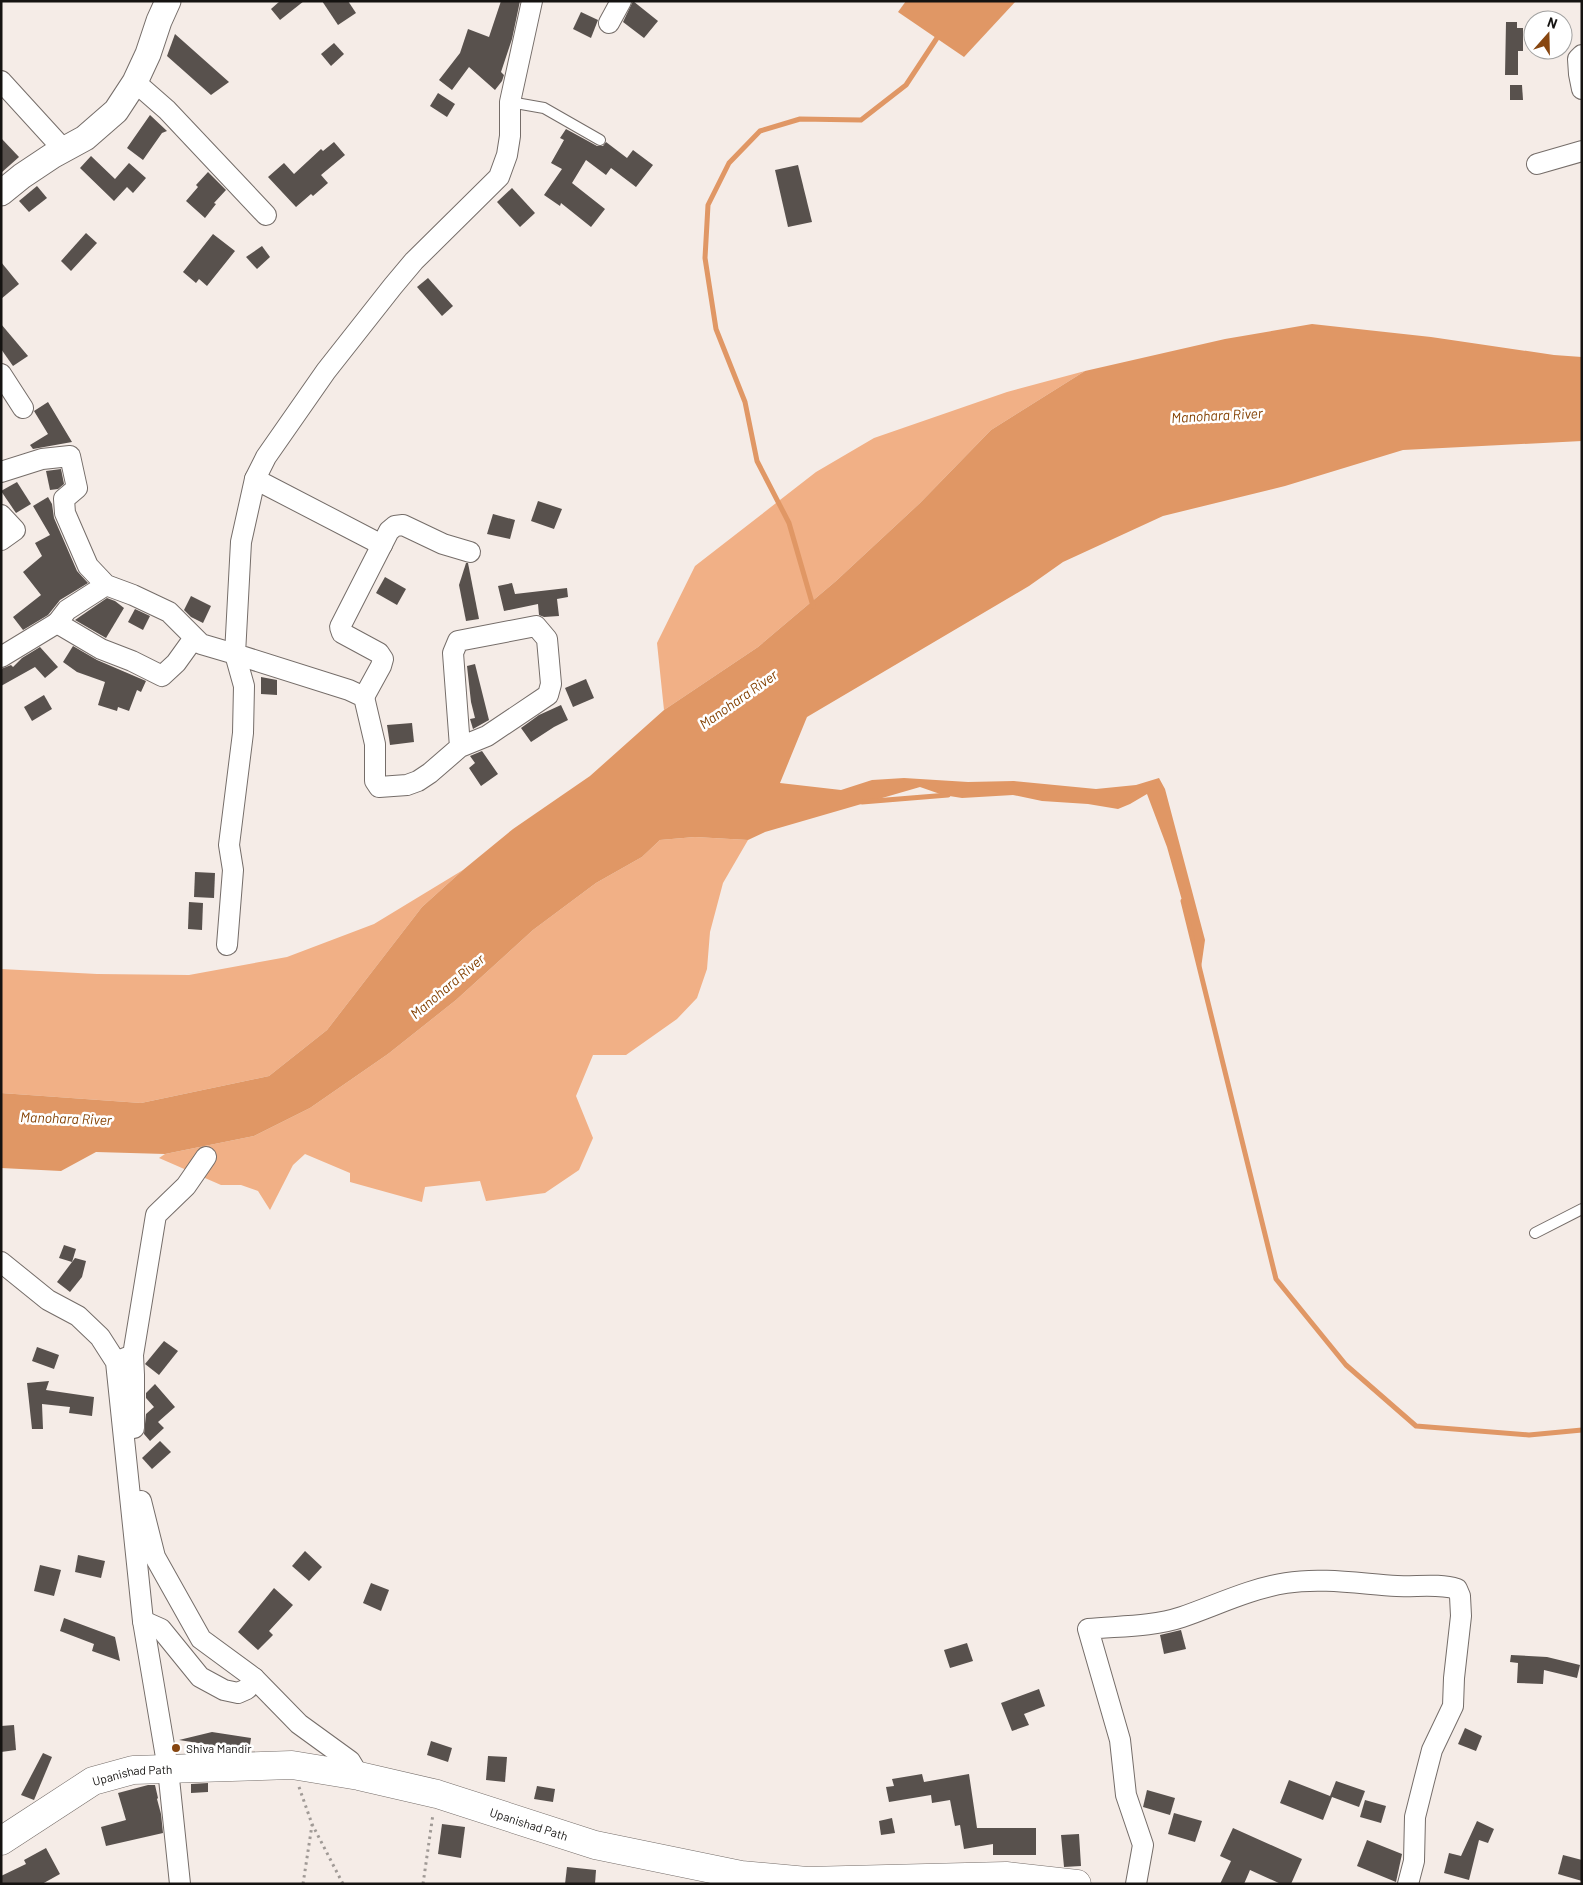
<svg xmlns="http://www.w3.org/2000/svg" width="1583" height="1885" viewBox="0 0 1583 1885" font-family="Barlow,sans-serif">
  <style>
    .green { fill: #f1b086 }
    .water { fill: #e09765 }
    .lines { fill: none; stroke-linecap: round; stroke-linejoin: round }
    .stream { stroke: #e09765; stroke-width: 5 }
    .building { fill: #58514d }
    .service-casing { stroke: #756d69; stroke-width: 12 }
    .minor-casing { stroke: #756d69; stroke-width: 22 }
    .tertiary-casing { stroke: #756d69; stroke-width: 27 }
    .secondary-casing { stroke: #756d69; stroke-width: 29 }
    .path { stroke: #a09a96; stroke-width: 3; stroke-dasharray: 2.5 4; stroke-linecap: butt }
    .service { stroke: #fff; stroke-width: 10 }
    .minor { stroke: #fff; stroke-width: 20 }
    .tertiary { stroke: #fff; stroke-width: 25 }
    .secondary { stroke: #fff; stroke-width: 28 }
    .poi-dot { fill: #874610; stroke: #fff; stroke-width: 2 }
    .labels { text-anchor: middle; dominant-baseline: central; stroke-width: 5; stroke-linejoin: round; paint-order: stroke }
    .poi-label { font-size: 12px; fill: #151311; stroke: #fff; text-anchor: start }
    .street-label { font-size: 12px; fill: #151311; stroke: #fff }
    .water-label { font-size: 14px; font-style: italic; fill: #854204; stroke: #fff }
  </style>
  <rect width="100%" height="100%" fill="#f5ece7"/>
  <g class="green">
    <polygon points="1085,371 991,430 920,503 836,581 758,647 664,710 657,643 695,566 816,472 874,438 1007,392"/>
    <polygon points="695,837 748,840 723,883 710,932 707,969 697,998 677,1019 626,1055 593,1055 576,1096 593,1138 579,1170 545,1193 486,1201 480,1181 425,1187 422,1202 350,1182 350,1173 305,1154 293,1165 270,1210 258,1191 241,1185 221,1185 159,1158 165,1154 254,1136 310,1108 388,1054 456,1000 533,930 596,883 642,857 660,840"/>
    <polygon points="463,870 422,907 327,1030 269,1076 141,1103 1,1093 1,969 97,974 189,975 287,957 374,924"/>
  </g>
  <g class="water">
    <polygon points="906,1 1016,1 964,57 898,12"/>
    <polygon points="1312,324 1431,337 1554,355 1582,357 1582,441 1403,450 1285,486 1163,516 1063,562 1029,586 807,717 780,783 841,790 872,780 904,778 968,782 1014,781 1096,789 1136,785 1159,778 1165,789 1205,940 1201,968 1167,847 1147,794 1130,804 1118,809 1088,804 1042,801 1013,795 962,798 943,795 920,787 765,832 748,840 695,837 660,840 642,857 596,883 533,930 456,1000 388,1054 310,1108 254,1136 165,1154 96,1152 61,1171 1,1168 1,1093 141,1103 269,1076 327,1030 422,907 463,870 513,829 590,776 664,710 758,647 836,581 920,503 991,430 1085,371 1225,339"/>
  </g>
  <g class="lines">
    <g class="stream">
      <polyline points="813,606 789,523 757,461 745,402 716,329 705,258 708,205 729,163 760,131 800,119 861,120 906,85 937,38"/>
      <polyline points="862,802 948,795"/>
      <polyline points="1183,901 1276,1279 1346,1365 1416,1426 1529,1435 1582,1430"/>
    </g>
  </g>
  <g class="building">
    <polygon points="280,1 304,1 280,20 271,9"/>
    <polygon points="322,1 348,1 356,13 338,25"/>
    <polygon points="501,1 520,1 512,39 501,72 504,75 502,81 495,90 469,67 452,90 439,80 460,53 468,29 489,37"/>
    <polygon points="633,1 658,21 644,38 623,22"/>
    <polygon points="581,12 598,20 591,38 573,29"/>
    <polygon points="1506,22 1517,22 1517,28 1523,28 1523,51 1518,51 1518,75 1505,75"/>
    <polygon points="175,34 229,82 211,95 167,56"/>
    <polygon points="334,43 344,54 331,66 321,54"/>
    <polygon points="1510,85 1522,85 1523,100 1510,100"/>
    <polygon points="438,93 455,104 447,117 430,106"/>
    <polygon points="150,115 167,131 162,133 143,160 127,148"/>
    <polygon points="566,129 597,146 603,146 606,142 627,158 633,150 653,165 636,187 611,168 606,175 586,160 572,183 605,209 591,227 561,203 560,206 544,195 562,169 551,163 564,140 560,138"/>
    <polygon points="1,138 19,157 1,173"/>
    <polygon points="334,142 345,155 321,175 328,183 313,196 311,194 296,207 268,177 284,163 294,174 321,149 323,151"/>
    <polygon points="91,156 115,179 129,163 146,178 133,193 127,187 114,201 80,168"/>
    <polygon points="798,165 812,222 788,227 775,170"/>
    <polygon points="208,172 226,190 214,203 216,204 205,218 186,201 198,187 196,185"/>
    <polygon points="37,186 47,198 29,212 19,201"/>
    <polygon points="512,188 535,213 520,227 497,202"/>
    <polygon points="86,233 97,243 71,271 61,261"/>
    <polygon points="213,234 235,251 207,286 199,279 196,283 183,272"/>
    <polygon points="262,246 270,257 257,269 246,257"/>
    <polygon points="1,262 19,284 1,299"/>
    <polygon points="428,278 453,306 442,316 417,287"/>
    <polygon points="1,324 28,356 13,366 1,349"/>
    <polygon points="48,402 72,442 33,449 30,445 48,434 34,411"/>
    <polygon points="61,469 64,484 58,489 50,490 46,471"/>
    <polygon points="17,482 31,504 16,513 1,491"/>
    <polygon points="48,497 52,504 54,518 77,571 88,583 60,600 48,615 23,630 13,617 41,595 23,572 42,556 35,543 50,535 33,506"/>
    <polygon points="538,501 562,509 554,529 531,521"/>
    <polygon points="493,514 515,520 510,539 487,534"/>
    <polygon points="466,563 468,563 479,619 466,621 459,585"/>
    <polygon points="385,577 406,589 397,605 376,593"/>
    <polygon points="512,583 515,594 567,588 568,597 557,599 559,616 544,617 539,615 538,604 504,611 498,586"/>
    <polygon points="191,596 211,606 203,623 191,617 184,610"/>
    <polygon points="107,598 115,601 124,608 106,638 75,620"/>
    <polygon points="135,609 150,616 143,630 128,622"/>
    <polygon points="73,646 97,660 146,681 141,692 137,690 129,711 118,707 117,711 98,705 105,682 77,672 63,662"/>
    <polygon points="40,647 58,667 45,678 35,667 1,686 1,669 11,665 13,667 22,658"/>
    <polygon points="475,664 489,720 473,729 470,719 475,718 471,702 467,666"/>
    <polygon points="261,677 277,680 277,695 261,694"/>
    <polygon points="586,679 594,698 573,707 565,688"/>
    <polygon points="44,695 52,709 32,721 24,707"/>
    <polygon points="561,705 568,720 554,727 531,742 521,728 539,715"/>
    <polygon points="412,723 414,742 390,745 387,725"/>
    <polygon points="482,751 498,774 481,786 469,768 475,763 470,756"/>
    <polygon points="195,872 215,873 214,898 194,897"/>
    <polygon points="189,902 203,903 202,930 188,929"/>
    <polygon points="64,1245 76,1249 72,1262 59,1258"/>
    <polygon points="75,1258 86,1261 82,1277 70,1292 57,1282"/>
    <polygon points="164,1341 178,1351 159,1375 145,1364"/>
    <polygon points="37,1347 59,1355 54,1369 32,1361"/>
    <polygon points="49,1381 46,1390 94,1397 92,1416 69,1413 70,1407 42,1404 43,1429 32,1429 27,1383"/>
    <polygon points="155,1384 175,1407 158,1422 164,1428 150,1441 144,1434 146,1414 154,1407 146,1398 146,1393"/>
    <polygon points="160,1441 171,1452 152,1469 142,1458"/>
    <polygon points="305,1551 322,1567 309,1581 292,1566"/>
    <polygon points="78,1555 105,1561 101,1578 75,1572"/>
    <polygon points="40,1565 61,1570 54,1596 34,1591"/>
    <polygon points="371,1583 389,1590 381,1611 363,1603"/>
    <polygon points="274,1588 293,1605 269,1631 273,1635 258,1650 238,1632"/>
    <polygon points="64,1618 115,1637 120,1661 92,1651 94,1644 60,1631"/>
    <polygon points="1181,1630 1186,1649 1164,1654 1160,1635"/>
    <polygon points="967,1643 973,1661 950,1668 944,1650"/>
    <polygon points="1511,1655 1547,1657 1580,1665 1577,1678 1544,1670 1543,1684 1517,1683 1518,1663 1510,1662"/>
    <polygon points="1039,1689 1045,1706 1024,1714 1029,1725 1012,1731 1001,1703"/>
    <polygon points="14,1725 16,1750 1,1752 1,1726"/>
    <polygon points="1465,1728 1482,1736 1476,1751 1458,1744"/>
    <polygon points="212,1732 251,1738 249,1751 179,1740"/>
    <polygon points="431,1741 452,1748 448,1762 427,1755"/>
    <polygon points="43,1753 52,1757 34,1800 21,1795"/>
    <polygon points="488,1756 507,1757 505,1782 486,1780"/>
    <polygon points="922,1774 924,1782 969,1774 977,1828 1036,1828 1036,1855 993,1855 993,1844 964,1849 960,1825 955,1826 950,1800 932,1803 931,1795 889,1802 886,1787 894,1786 892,1779"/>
    <polygon points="1289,1780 1330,1796 1336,1781 1365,1791 1359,1807 1332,1797 1323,1820 1280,1803"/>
    <polygon points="208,1783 208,1792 191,1793 191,1784"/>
    <polygon points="148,1785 155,1785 158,1798 157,1799 161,1814 163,1833 106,1846 101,1827 126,1820 118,1793"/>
    <polygon points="537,1786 555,1789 553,1802 534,1799"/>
    <polygon points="1147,1790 1175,1798 1170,1815 1143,1807"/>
    <polygon points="1365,1800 1386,1806 1381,1823 1360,1817"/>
    <polygon points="1174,1813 1202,1821 1195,1842 1168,1834"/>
    <polygon points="892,1818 895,1833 881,1835 879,1821"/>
    <polygon points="1477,1821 1494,1829 1488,1843 1479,1840 1469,1880 1444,1873 1449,1853 1461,1856"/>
    <polygon points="442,1824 465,1827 461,1858 438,1854"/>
    <polygon points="1233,1828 1302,1859 1291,1884 1281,1884 1250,1870 1244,1884 1220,1884 1231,1861 1220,1856"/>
    <polygon points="1079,1834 1081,1866 1064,1867 1061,1835"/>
    <polygon points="1367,1840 1402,1854 1396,1882 1357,1866"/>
    <polygon points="46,1848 60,1874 42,1884 1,1884 1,1876 26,1864 24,1860"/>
    <polygon points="1563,1855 1582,1860 1582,1881 1558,1874"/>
    <polygon points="567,1867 596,1870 595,1884 565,1884"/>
  </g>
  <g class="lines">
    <g class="service-casing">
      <g id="service">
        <polyline points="510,102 544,108 600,140"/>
        <polyline points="1535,1233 1582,1209"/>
      </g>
    </g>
    <g class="minor-casing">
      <g id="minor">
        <polyline points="609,23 621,1"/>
        <polyline points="1582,55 1578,59 1579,74 1582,89"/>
        <polyline points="1,81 64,150"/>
        <polyline points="135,82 167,110 266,215"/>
        <polyline points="1537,164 1582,151"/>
        <polyline points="1,374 23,408"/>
        <polyline points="1,472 42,459 70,456 77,488 64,499 65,513 88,566 106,585 133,595 169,612 201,644 235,654 244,686 243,733 229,845 233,870 227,945"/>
        <polyline points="255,479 382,545"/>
        <polyline points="1,515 15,530 1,540"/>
        <polyline points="106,585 67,610 57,623 101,649 132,661 162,676 176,663 194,638"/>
        <polyline points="1,657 57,623"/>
        <polyline points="364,697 381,666 383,659 379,653 342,633 340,627 389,531 395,526 403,525 443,544 470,552"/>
        <polyline points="460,747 453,653 458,641 536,626 547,639 551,684 548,695 487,736 460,747 430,773 418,781 407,785 379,787 375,781 375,744 364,697 349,690 235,654 241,542 255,479 266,457 326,371 393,286 414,261 499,177 507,155 510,136 510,102 532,1"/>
        <polyline points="1,1262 48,1300 78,1316 100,1337 116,1362 143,1621 168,1769 180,1884"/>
        <polyline points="133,1355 134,1375 134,1428"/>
        <polyline points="120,1360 133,1355 156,1215 186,1186 206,1157"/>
        <polyline points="141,1501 155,1557 201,1639 254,1678 299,1724 350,1761 359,1776"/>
        <polyline points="143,1621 161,1629 200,1677 224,1690 238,1693 247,1689 254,1678"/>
        <path d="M1136,1884L1143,1845L1126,1795L1120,1740L1088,1629C1118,1626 1152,1627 1182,1617C1217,1605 1249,1589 1286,1583C1321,1577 1362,1584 1397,1586C1416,1587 1439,1583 1457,1589L1460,1596L1461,1616L1454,1678L1453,1706L1432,1750L1424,1781L1415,1817L1414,1861L1408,1884"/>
      </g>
    </g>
    <g class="tertiary-casing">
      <polyline id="tertiary" points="1,193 22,176 52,156 85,138 116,111 135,82 148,54 159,21 168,1"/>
    </g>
    <g class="secondary-casing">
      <g id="secondary">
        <path id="s1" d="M1,1841L93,1781L133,1770L292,1765L359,1776L437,1794L595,1845L741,1875L807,1881L1006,1876L1077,1884"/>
      </g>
    </g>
    <g class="path">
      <polyline points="299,1787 312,1824 343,1884"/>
      <polyline points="303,1884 312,1825"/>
      <polyline points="423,1884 433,1814"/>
    </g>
    <use href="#service" class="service"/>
    <use href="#minor" class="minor"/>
    <use href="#tertiary" class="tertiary"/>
    <use href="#secondary" class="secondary"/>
  </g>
  <circle class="poi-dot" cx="176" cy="1748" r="5"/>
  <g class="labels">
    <g class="poi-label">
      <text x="186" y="1748">Shiva Mandir</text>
    </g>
    <g class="street-label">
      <text stroke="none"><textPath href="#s1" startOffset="150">Upanishad Path</textPath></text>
      <text stroke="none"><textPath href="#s1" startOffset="555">Upanishad Path</textPath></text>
    </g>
    <g class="water-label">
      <text transform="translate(1217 415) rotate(-3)">Manohara River</text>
      <text transform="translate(738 699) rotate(-35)">Manohara River</text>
      <text transform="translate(447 986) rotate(-40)">Manohara River</text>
      <text transform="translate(66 1118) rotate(2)">Manohara River</text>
    </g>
  </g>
  <rect width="1583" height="1885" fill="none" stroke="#151311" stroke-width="5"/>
  <g transform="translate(1548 35) rotate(20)"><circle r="24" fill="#ffffff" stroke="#a1a1a0"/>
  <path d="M0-4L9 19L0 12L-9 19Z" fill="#874610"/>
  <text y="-8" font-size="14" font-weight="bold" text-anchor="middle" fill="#151311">N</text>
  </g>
</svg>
